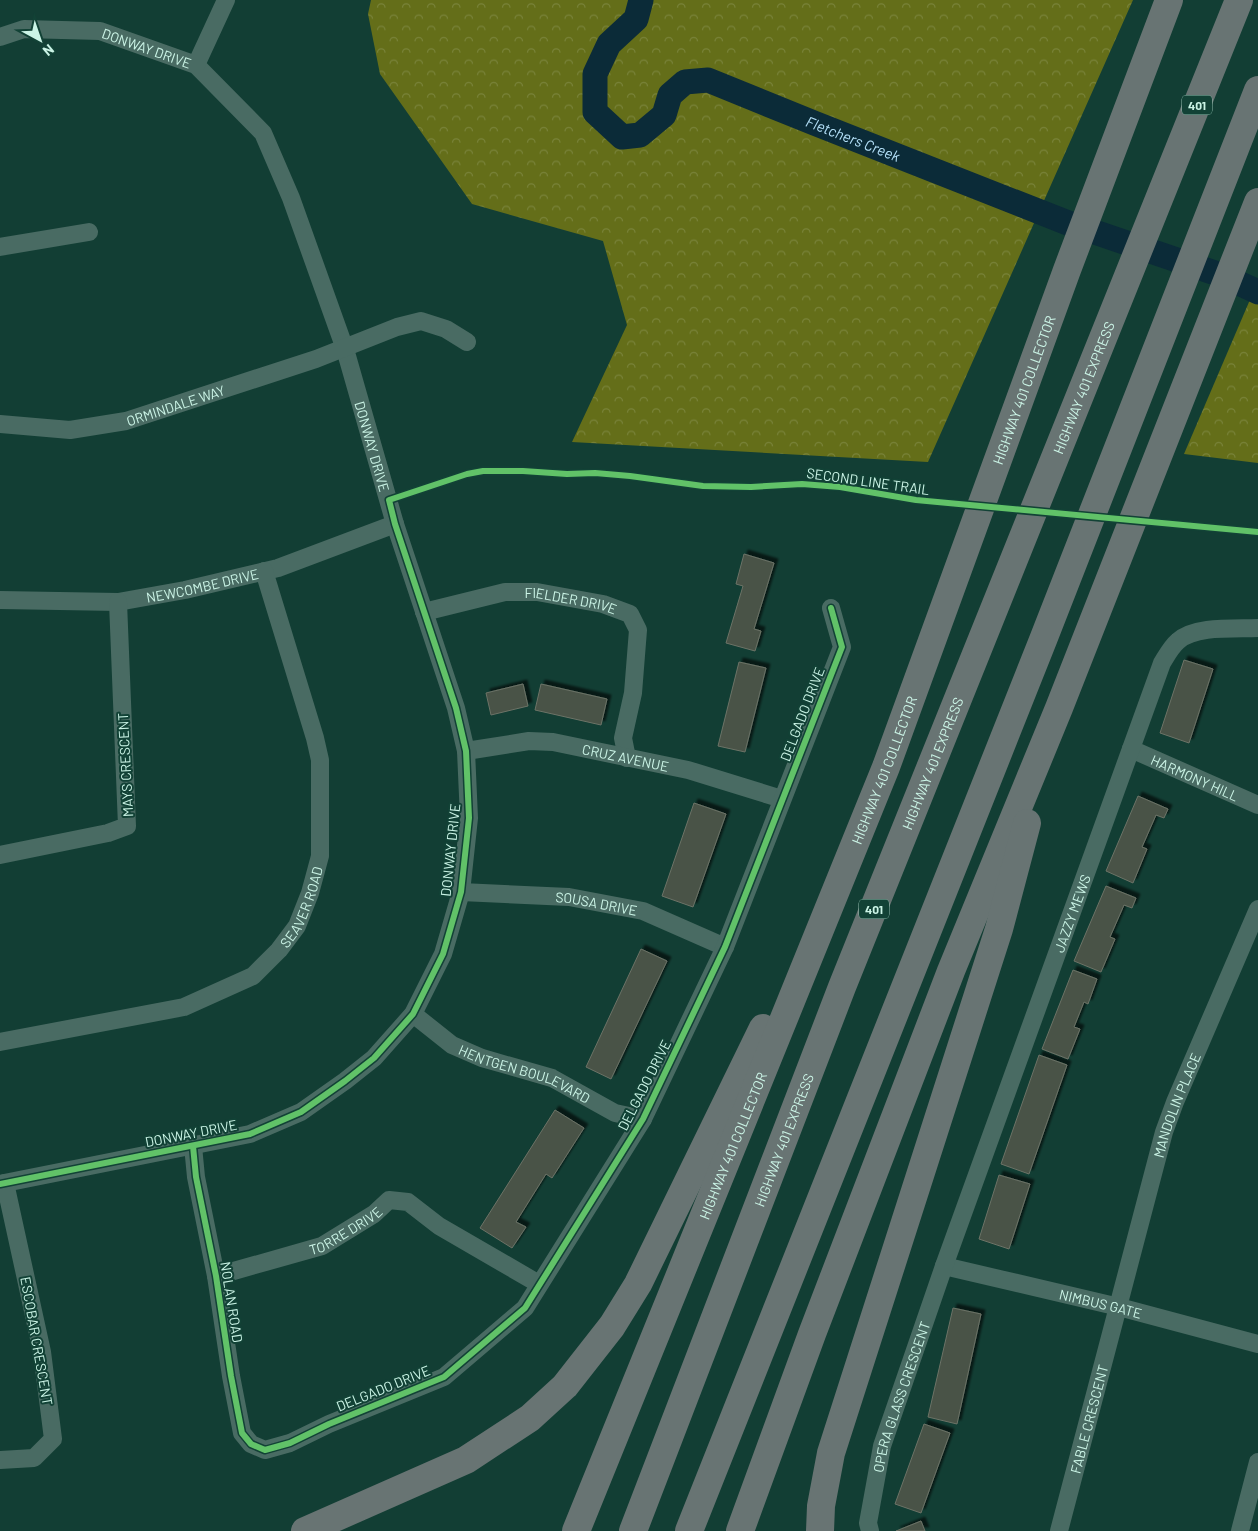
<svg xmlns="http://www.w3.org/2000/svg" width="1258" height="1531" viewBox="0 0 1258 1531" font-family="Barlow,sans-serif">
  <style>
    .forest { fill: url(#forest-crowns) }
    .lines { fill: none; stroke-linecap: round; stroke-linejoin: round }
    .river { stroke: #0b2b38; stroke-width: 25 }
    .building { fill: #495246; stroke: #6c7367; filter: url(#shadow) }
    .minor { stroke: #496b63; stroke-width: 18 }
    .motorway { stroke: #687473; stroke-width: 28 }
    .cycleway-casing { stroke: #124236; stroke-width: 9 }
    .cycleway { stroke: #61c268; stroke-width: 6 }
    .labels { text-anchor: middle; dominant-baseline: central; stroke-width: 4; stroke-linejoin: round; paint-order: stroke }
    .shield { fill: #124236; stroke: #94bfb1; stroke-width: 1 }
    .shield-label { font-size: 12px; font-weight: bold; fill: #cbf4e6 }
    .street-label { font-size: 14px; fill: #cbf4e6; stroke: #124236 }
    .water-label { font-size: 15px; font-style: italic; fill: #b4e0f8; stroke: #124236 }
  </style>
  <defs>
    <pattern id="forest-crowns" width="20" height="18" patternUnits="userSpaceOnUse" patternTransform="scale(1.25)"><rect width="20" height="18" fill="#646e19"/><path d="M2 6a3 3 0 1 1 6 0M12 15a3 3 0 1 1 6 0" fill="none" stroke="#79833a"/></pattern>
    <filter id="shadow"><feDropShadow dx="4" dy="-4" stdDeviation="1" flood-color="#0009"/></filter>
  </defs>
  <rect width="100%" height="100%" fill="#123e34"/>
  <g class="forest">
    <polygon points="371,0 1133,0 928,462 572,442 627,325 603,241 472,204 380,74 368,14"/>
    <polygon points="1258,281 1258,463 1184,454"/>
  </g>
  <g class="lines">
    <path class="river" id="s1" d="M641,0L636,19L609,44L595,74V112L622,137L640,135L664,115L670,95L685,82L708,80L814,123L1068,223L1221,275L1258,292"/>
  </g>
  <g class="building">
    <polygon points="744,554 774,563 754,629 761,631 755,651 726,643 743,586 736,584"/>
    <polygon points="1184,660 1213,669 1189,743 1160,733"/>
    <polygon points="739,662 766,668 745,752 718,746"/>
    <polygon points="523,684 528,706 491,715 486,693"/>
    <polygon points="541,684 607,699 601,725 535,710"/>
    <polygon points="1138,796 1168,809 1164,818 1156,815 1142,847 1147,849 1133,883 1106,871"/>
    <polygon points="694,803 726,814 693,907 662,896"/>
    <polygon points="1106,886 1136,898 1132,908 1124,905 1110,937 1115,939 1101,972 1074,961"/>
    <polygon points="641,949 667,961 611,1079 586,1067"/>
    <polygon points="1073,970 1097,979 1088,1004 1084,1002 1074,1027 1080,1029 1068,1059 1042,1049"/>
    <polygon points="1039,1055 1067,1065 1029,1174 1001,1164"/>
    <polygon points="555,1110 584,1128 552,1178 546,1174 516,1222 526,1227 512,1248 480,1228"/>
    <polygon points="999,1175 1030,1184 1009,1249 979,1239"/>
    <polygon points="953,1308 981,1314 957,1424 928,1417"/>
    <polygon points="924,1424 950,1433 921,1513 895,1504"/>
    <polygon points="921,1521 925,1531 896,1531"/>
  </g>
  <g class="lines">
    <g class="minor">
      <path id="s2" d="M0,37L24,29L100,31L196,65L263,133L291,198L345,349L395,524L456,708L466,751L469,818L461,892L443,954L413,1014L374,1058L345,1081L301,1112L250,1134L0,1184"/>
      <polyline points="196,65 226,0"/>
      <polyline points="0,247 89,232"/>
      <path id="s3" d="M0,424L70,430L126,421L316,359L397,327L421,321L446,329L467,342"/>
      <path id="s4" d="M0,600L118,602L185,590L278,568L395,524"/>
      <path id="s5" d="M424,612L505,592H537L603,604L630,614L638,630L633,693L623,738L627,758"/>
      <path id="s6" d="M1131,749L1258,805"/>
      <path id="s7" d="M466,751L529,741L553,742L688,770L782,799"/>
      <polyline points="0,855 108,833 127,826 118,602"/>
      <path id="s8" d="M461,892L569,897L643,911L725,947"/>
      <path id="s9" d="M413,1014L452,1045L482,1058L552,1078L615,1113L643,1119"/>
      <path id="s10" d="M0,1042L184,1007L253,976L279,950L297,926L310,893L320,856V760L315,738L264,571"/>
      <polyline points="193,1146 196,1177 216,1276 231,1376 242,1433 251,1444 265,1450 290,1443 329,1424 444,1377 525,1308 643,1119 725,947 842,647 831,608"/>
      <path id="s11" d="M944,1266L1119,1307L1258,1344"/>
      <path id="s12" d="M216,1276L322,1246L374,1214L389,1200L408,1202L439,1226L539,1284"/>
      <polyline points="0,1460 34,1458 53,1439 42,1352 5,1183"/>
      <path id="s13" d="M870,1531L868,1523L882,1446L944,1266L1162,663C1167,655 1171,647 1178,641C1195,625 1236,629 1258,628"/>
      <path id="s14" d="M1059,1531L1164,1132L1175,1102L1258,909"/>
      <polyline points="1240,1531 1258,1462"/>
    </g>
    <g class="motorway">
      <polyline points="305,1531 466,1460 530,1418 565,1386 612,1326 638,1284 763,1028"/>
      <path id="s15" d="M576,1531L886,767L1067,270L1169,0"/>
      <path id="s16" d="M633,1531L842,987L1239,0"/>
      <polyline points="689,1531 1043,640 1258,90"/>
      <polyline points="740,1531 812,1334 951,971 1059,708 1258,202"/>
      <polyline points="820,1531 821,1506 831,1453 999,929 1027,823"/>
    </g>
    <g class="cycleway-casing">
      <g id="cycleway">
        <polyline points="193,1146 196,1177 216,1276 231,1376 242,1433 251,1444 265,1450 290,1443 329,1424 444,1377 525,1308 643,1119 725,947 842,647 831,608"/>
        <polyline points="0,1184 250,1134 301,1112 345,1081 374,1058 413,1014 443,954 461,892 469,818 466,751 456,708 395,524 389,500 467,474 483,471 523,471 567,474 595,473 630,476 703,486 751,487 802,484 840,487 916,500 1258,532"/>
      </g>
    </g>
    <use href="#cycleway" class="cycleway"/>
  </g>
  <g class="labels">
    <g class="shield">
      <rect x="1182" y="95.5" width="30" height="19" rx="4"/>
      <rect x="859" y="899.5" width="30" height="19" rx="4"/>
    </g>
    <g class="shield-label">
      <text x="1197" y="105">401</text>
      <text x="874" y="909">401</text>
    </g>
    <g class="street-label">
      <text stroke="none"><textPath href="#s2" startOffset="151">DONWAY DRIVE</textPath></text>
      <text stroke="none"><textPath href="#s16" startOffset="1229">HIGHWAY 401 EXPRESS</textPath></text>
      <text stroke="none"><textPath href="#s15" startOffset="1226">HIGHWAY 401 COLLECTOR</textPath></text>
      <text stroke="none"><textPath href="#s3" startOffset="179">ORMINDALE WAY</textPath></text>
      <text stroke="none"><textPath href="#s2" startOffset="631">DONWAY DRIVE</textPath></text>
      <text transform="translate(868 481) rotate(8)">SECOND LINE TRAIL</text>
      <text stroke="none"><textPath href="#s4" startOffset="204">NEWCOMBE DRIVE</textPath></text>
      <text stroke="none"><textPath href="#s5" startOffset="150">FIELDER DRIVE</textPath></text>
      <text transform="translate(802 714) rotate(-69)">DELGADO DRIVE</text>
      <text stroke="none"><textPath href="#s7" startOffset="162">CRUZ AVENUE</textPath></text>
      <text stroke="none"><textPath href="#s16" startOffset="824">HIGHWAY 401 EXPRESS</textPath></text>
      <text transform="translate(125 765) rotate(-93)">MAYS CRESCENT</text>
      <text stroke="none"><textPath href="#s15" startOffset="821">HIGHWAY 401 COLLECTOR</textPath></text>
      <text stroke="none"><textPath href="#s6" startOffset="70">HARMONY HILL</textPath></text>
      <text transform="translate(450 850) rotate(-84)">DONWAY DRIVE</text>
      <text stroke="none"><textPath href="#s8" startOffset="136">SOUSA DRIVE</textPath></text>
      <text stroke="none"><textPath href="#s10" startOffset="349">SEAVER ROAD</textPath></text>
      <text stroke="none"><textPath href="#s13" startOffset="652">JAZZY MEWS</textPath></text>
      <text stroke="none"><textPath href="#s9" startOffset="128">HENTGEN BOULEVARD</textPath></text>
      <text transform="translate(644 1085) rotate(-63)">DELGADO DRIVE</text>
      <text stroke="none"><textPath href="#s14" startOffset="442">MANDOLIN PLACE</textPath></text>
      <text transform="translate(191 1133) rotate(-11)">DONWAY DRIVE</text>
      <text stroke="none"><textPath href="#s16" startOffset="419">HIGHWAY 401 EXPRESS</textPath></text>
      <text stroke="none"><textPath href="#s15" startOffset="416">HIGHWAY 401 COLLECTOR</textPath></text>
      <text stroke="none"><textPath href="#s12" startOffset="138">TORRE DRIVE</textPath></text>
      <text transform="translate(232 1302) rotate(81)">NOLAN ROAD</text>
      <text stroke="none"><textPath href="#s11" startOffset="161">NIMBUS GATE</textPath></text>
      <text transform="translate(37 1341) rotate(80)">ESCOBAR CRESCENT</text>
      <text transform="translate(383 1388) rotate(-22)">DELGADO DRIVE</text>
      <text stroke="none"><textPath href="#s13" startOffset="139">OPERA GLASS CRESCENT</textPath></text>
      <text stroke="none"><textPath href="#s14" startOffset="116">FABLE CRESCENT</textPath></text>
    </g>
    <g class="water-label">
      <text stroke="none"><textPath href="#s1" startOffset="434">Fletchers Creek</textPath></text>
    </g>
  </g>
  <g transform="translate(40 40) rotate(140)" stroke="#124236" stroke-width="4" paint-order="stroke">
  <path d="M0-4L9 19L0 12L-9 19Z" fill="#cbf4e6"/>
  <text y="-8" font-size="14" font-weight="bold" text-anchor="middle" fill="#cbf4e6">N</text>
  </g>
</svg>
